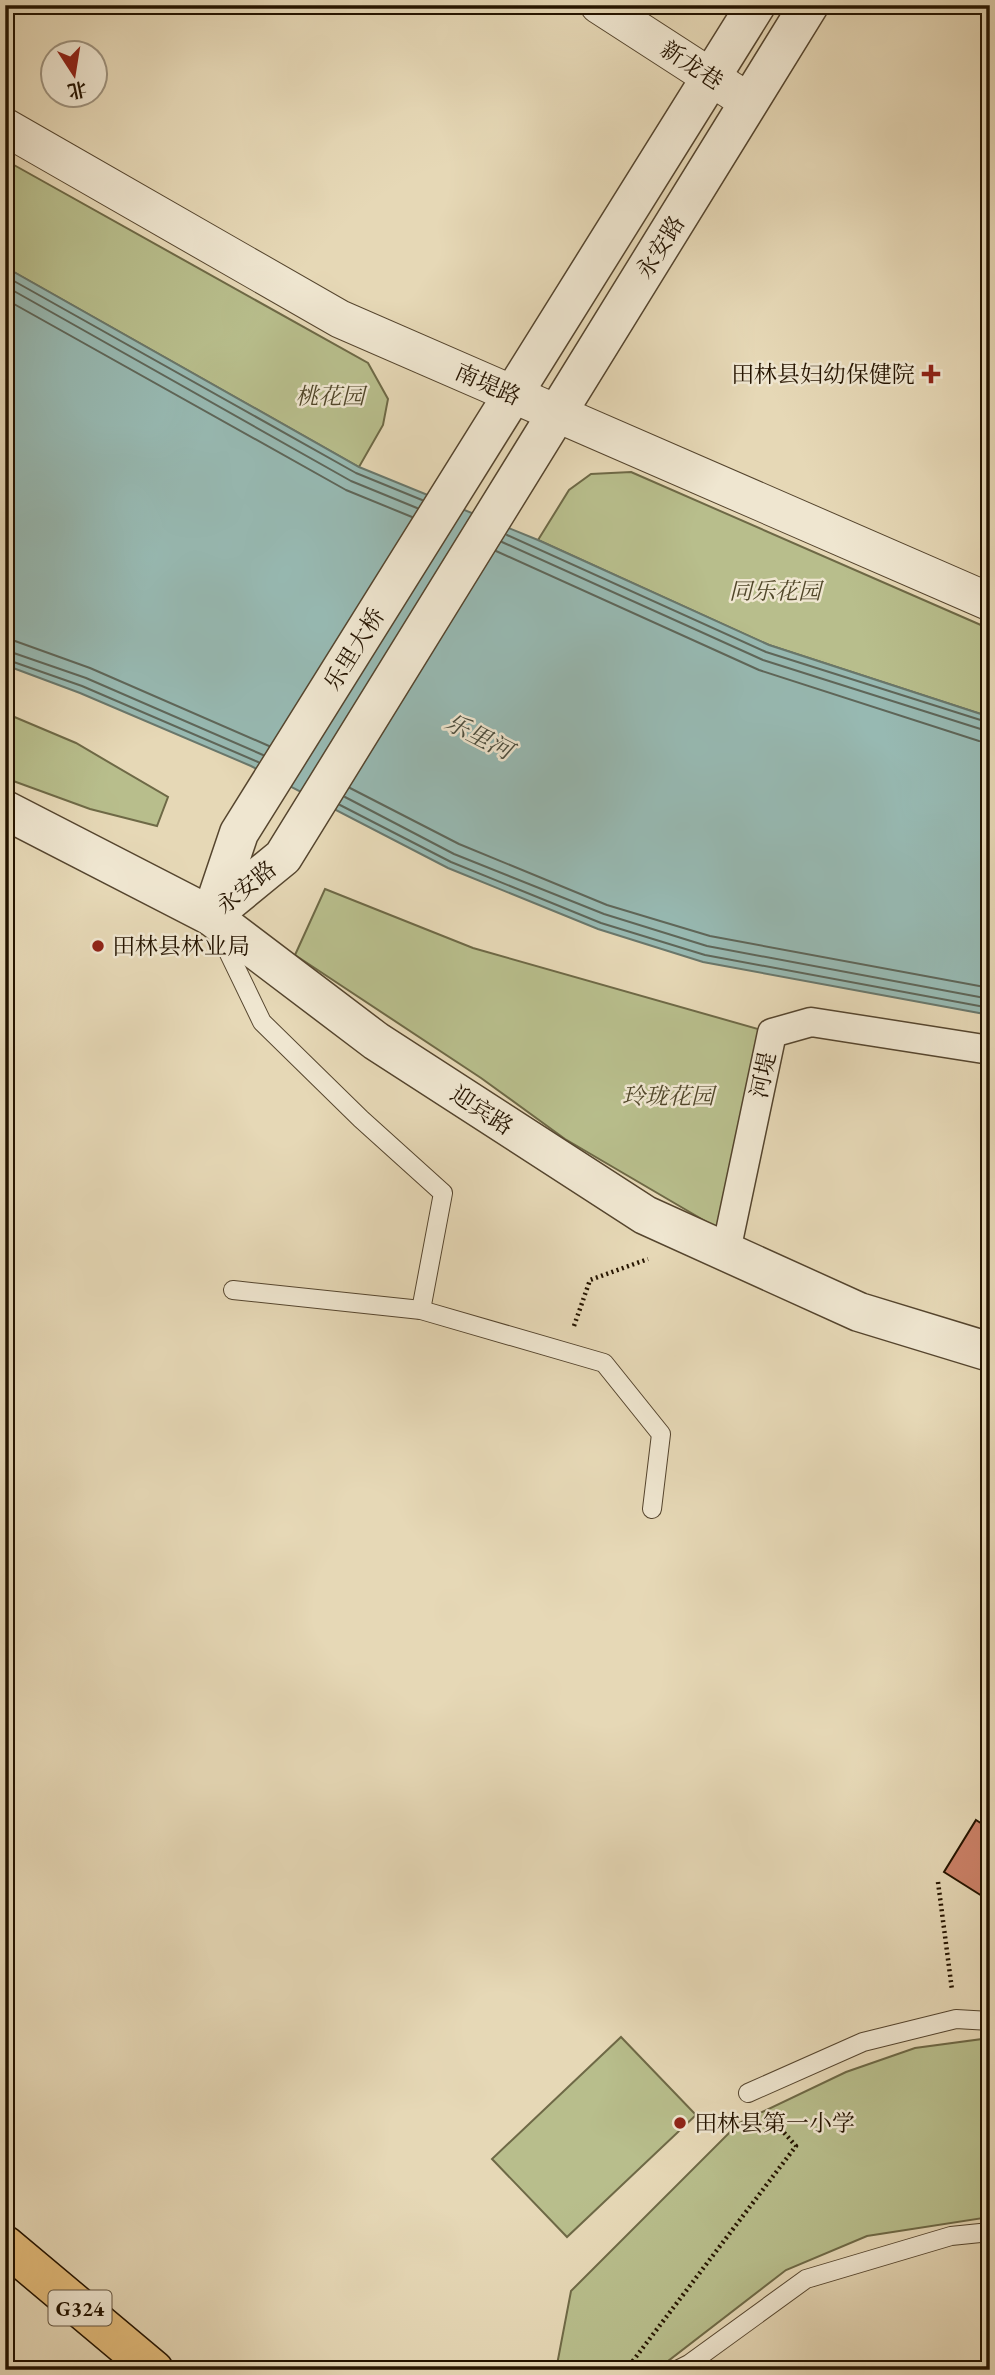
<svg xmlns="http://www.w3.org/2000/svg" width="995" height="2375" viewBox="0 0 995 2375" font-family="'EB Garamond','Noto Serif SC',serif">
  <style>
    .green { fill: #b8be8c; stroke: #6e6946; stroke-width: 2 }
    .water { fill: #97b9b2; stroke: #69776b; stroke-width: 2 }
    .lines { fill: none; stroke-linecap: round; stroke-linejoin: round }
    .shore { stroke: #5e6659; stroke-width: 2 }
    .building { fill: #cc8269; stroke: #251400; stroke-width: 2 }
    .service-casing { stroke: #55452e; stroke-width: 20 }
    .pedestrian-casing { stroke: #55452e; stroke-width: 31 }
    .minor-casing { stroke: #55452e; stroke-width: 39 }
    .tertiary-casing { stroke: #55452e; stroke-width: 41 }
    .trunk-casing { stroke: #251400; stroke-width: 41 }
    .path { stroke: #251400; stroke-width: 4.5; stroke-dasharray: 2 3.5; stroke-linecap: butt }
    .service { stroke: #efe6d0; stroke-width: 18 }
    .pedestrian { stroke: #efe6d0; stroke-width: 28 }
    .minor { stroke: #efe6d0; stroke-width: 37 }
    .tertiary { stroke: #efe6d0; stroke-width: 38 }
    .trunk { stroke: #e3bc7b; stroke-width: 38 }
    .poi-dot { fill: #8f2418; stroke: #efe6d0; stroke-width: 2.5 }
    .labels { text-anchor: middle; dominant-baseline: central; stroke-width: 5; stroke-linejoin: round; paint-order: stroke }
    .shield { fill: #efe6d0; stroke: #62533e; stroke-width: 2 }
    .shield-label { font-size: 21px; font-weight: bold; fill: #251400 }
    .street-label { font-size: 23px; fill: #251400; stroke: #efe6d0 }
    .poi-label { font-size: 23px; fill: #251400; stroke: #efe6d0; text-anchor: start }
    .park-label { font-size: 23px; font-style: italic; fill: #51472a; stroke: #efe6d0 }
    .water-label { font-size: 24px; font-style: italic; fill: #4d4e3e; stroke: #efe6d0 }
  </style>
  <rect width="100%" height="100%" fill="#e6d8b6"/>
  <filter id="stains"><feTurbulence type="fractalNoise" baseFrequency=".00286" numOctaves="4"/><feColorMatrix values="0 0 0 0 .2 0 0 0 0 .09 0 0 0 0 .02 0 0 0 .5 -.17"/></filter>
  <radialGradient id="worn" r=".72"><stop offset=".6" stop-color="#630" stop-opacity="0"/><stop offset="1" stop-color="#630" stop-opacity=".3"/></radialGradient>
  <g class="green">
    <polygon points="5,160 368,363 388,399 383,425 359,467 5,267"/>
    <polygon points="631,472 990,629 990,717 769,645 538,540 569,490 591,474"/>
    <polygon points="5,713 76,743 168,797 157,826 90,809 5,778"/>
    <polygon points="325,889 473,948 772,1033 729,1235 565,1139 481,1078 295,955"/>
    <polygon points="621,2037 696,2115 567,2237 492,2159"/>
    <polygon points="990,2038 990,2217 867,2236 786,2270 668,2361 639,2370 556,2370 571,2291 739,2123 846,2072 915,2048"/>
  </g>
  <polygon class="water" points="5,267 359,467 538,540 769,645 990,717 990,1015 703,962 598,929 448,868 251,766 80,693 5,665"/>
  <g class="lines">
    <g class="shore">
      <polyline points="5,276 356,473 422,500"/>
      <polyline points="5,286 351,481 417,508"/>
      <polyline points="5,299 346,490 412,517"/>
      <polyline points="507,535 766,652 990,723"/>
      <polyline points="502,542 763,660 990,732"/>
      <polyline points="496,551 759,670 979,741 990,742"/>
      <polyline points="5,640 15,641 90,668 269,746"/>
      <polyline points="5,650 86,678 263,755"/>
      <polyline points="5,659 82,686 258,762"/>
      <polyline points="350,788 459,844 607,905 710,936 990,988"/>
      <polyline points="345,797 454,854 604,914 707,946 990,999"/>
      <polyline points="340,805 451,862 601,923 705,955 990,1008"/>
    </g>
  </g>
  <polygon class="building" points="976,1820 990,1829 990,1901 944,1872"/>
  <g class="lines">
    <g class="service-casing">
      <g id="service">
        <polyline points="220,935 262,1022 361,1119 443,1193 421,1310"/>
        <polyline points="233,1290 421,1310 604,1363 661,1434 652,1509"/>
        <polyline points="748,2093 863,2042 956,2019 990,2021"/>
        <polyline points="677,2370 689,2364 806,2279 951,2236 990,2232"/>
      </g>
    </g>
    <g class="pedestrian-casing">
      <polyline id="pedestrian" points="726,1251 772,1033 811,1022 990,1050"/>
    </g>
    <g class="minor-casing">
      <g id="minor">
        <polyline points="599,5 749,102"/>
        <polyline points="5,127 340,319 990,602"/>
      </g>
    </g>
    <g class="tertiary-casing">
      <g id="tertiary">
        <polyline points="5,810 211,916 376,1041 645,1215 859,1312 990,1352"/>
        <polyline points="211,916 283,857 809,5"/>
        <polyline points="211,916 239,833 756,5"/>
      </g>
    </g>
    <g class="trunk-casing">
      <polyline id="trunk" points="5,2245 154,2370"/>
    </g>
    <g class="path">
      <polyline points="574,1326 590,1280 648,1259"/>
      <polyline points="938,1882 952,1990"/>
      <polyline points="626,2370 796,2146 769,2116"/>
    </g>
    <use href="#service" class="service"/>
    <use href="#pedestrian" class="pedestrian"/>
    <use href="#minor" class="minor"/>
    <use href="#tertiary" class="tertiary"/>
    <use href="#trunk" class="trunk"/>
  </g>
  <g class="poi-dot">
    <path d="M927.5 363.5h7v7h7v7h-7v7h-7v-7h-7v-7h7z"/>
    <circle cx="98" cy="946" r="7"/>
    <circle cx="680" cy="2123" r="7"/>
  </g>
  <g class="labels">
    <rect class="shield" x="48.5" y="2290.5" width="63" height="35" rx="5"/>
    <g class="shield-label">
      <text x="80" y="2308">G324</text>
    </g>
    <g class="street-label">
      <text transform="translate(692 65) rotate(33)">新龙巷</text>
      <text transform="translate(660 247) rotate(-58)">永安路</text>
      <text transform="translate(488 384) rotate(24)">南堤路</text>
      <text transform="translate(354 649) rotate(-58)">乐里大桥</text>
      <text transform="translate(246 887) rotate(-39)">永安路</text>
      <text transform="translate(763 1075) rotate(-78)">河堤</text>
      <text transform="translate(482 1110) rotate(33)">迎宾路</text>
    </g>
    <g class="poi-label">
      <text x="915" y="374" text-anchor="end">田林县妇幼保健院</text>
      <text x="112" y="946">田林县林业局</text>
      <text x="694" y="2123">田林县第一小学</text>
    </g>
    <g class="park-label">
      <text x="330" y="396">桃花园</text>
      <text x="775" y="591">同乐花园</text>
      <text x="668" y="1096">玲珑花园</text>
    </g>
    <g class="water-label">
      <text transform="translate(479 736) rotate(27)">乐里河</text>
    </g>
  </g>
  <rect width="995" height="2375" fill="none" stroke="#e6d8b6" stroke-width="28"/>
  <rect x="7" y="7" width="981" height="2361" fill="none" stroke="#251400" stroke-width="3.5"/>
  <rect x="14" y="14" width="967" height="2347" fill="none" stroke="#251400" stroke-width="2"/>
  <g transform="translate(74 74) rotate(168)"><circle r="33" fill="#efe6d0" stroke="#9e927d" stroke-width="2"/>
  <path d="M0-5L12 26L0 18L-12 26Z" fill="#8f2418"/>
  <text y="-10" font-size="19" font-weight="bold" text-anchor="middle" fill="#251400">北</text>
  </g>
  <rect width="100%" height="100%" filter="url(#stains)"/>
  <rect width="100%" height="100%" fill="url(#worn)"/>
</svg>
